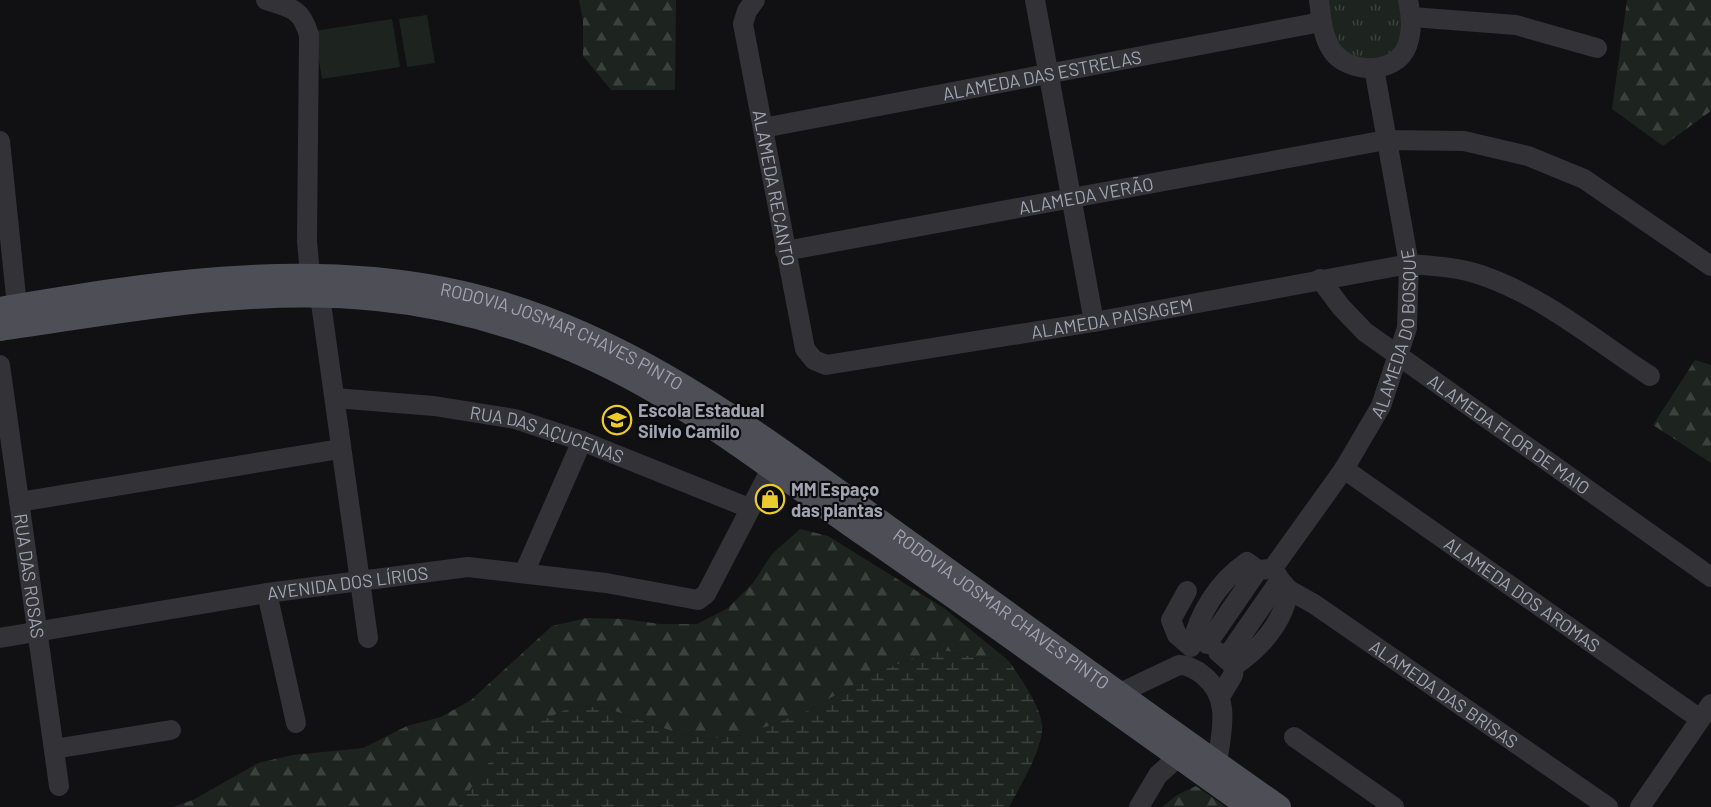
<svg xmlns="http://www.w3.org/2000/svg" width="1711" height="807" viewBox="0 0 1711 807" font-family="Barlow,sans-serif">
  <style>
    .green { fill: #1d241f }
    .forest { fill: url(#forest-firs) }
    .wetland { fill: url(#wetland-marsh) }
    .park { fill: url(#park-tufts) }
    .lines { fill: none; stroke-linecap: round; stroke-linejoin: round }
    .minor { stroke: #323237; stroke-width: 20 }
    .major { stroke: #4e4e56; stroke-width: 24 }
    .labels { text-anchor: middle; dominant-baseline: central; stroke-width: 4.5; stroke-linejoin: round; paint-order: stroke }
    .street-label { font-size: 18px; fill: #a2a4b2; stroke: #0c0b0d }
    .poi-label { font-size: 18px; font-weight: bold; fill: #a2a4b2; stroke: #0c0b0d; text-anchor: start }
  </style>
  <defs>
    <pattern id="forest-firs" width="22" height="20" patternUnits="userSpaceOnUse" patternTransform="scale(1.5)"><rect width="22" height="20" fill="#1d241f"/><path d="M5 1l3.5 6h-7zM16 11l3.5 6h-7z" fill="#3b413d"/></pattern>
    <pattern id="wetland-marsh" width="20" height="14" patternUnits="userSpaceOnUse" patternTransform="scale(1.5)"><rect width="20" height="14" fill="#1d241f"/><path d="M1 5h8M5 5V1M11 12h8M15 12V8" fill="none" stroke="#3b413d"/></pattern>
    <pattern id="park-tufts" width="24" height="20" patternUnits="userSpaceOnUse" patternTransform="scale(1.5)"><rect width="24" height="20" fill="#1d241f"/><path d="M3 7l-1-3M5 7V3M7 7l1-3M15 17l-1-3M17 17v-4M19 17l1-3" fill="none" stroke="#3b413d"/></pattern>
  </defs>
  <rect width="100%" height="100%" fill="#111012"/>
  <g class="green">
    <polygon points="427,15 435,63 407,67 399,19"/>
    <polygon points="392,19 400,67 322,79 314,31"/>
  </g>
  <g class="forest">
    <polygon points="579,0 676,0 675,90 611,90 583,56 583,21"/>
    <polygon points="1627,0 1711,0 1711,111 1663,146 1612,109"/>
    <polygon points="1695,360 1711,365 1711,463 1653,425"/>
    <polygon points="800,529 828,536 944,608 1009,661 973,657 938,649 872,674 810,710 778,723 744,735 709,739 674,732 609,709 575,705 506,739 458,807 172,807 193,800 258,763 293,755 363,748 407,726 441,717 471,700 552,626 587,618 624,619 660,624 697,624 728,608 753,583 772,554"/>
    <polygon points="1196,786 1226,807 1162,807 1177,795"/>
  </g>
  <path class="wetland" d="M938,649L973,657L1009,661C1020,678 1043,708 1042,729C1041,753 1020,786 1009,807H458L505,739L537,720H544L575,705L609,709L674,732L709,739L744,735L810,710L872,674Z"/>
  <path class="park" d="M1327,0H1400C1405,24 1405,56 1374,60C1365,61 1354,57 1346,55L1333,36Z"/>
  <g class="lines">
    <g class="minor">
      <path d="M266,0C291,8 301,8 309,35L307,241L310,274"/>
      <path id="s1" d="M755,0L747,11L743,24L805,349L814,360L826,365L1094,322L1409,264C1433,266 1458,267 1481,275C1543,296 1596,341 1650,376"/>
      <polyline points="1035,0 1094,322"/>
      <path d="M1319,0C1321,16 1322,35 1331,49C1346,74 1396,76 1407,46C1413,30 1411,15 1408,0"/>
      <polyline points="1412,17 1516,25 1597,48"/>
      <path id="s2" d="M763,128L1321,22"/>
      <polyline points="0,141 17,306"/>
      <path id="s3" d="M785,251L1386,140L1464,141L1528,156L1584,179L1711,266"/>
      <path id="s4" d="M1320,279L1341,307L1365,332L1711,577"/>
      <polyline points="320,296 368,638"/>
      <path id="s5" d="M0,365L59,786"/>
      <path id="s6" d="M335,398L434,406L515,419L582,441L749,508"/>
      <path id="s7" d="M1344,469L1700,719"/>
      <polyline points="19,502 340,449"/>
      <path id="s8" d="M1273,568L1344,469L1381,406L1407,328L1409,264L1374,68"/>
      <polyline points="524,573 582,441"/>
      <path id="s9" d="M1280,580L1289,590L1314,604L1608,807"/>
      <path d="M1187,591L1171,620L1177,635L1191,647C1199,613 1218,582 1247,562L1258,570"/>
      <polyline points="267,593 296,723"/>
      <path id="s10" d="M0,638L267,593L468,567L606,583L698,600L706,594L771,469"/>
      <polyline points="1207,644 1258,570 1271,569"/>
      <polyline points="1218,652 1234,666 1233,675 1221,695"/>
      <polyline points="1226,658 1280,580 1275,571"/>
      <path d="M1234,666C1262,647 1283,623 1289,590"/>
      <path d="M1120,693L1179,665C1189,665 1196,669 1204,676C1232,699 1221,732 1217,764"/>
      <polyline points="1294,737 1394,807"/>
      <polyline points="54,749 171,730"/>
      <polyline points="1139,807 1158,775 1178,757"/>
      <polyline points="1640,807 1711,704"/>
    </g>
    <g class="major">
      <path id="s11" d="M0,309C147,284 296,260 444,289C620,323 761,436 903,538C1029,628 1153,719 1279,807"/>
      <path d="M0,329C125,311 251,286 377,299C451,306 526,328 593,359C691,404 777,474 865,535C994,624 1121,716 1249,807"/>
    </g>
  </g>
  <defs>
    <g id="school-ring" transform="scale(1.5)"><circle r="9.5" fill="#0c0b0d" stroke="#eccb2e" stroke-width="1.5"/><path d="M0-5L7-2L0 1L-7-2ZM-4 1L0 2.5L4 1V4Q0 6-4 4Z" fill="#eccb2e"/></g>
    <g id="shop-ring" transform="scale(1.5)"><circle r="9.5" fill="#0c0b0d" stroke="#eccb2e" stroke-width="1.5"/><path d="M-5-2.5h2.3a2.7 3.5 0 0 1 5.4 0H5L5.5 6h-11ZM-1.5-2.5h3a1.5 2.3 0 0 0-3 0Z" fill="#eccb2e"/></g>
  </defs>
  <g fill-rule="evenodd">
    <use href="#school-ring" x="617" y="420"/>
    <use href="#shop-ring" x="770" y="499"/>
  </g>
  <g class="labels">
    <g class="street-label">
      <text stroke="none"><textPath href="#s2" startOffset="284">ALAMEDA DAS ESTRELAS</textPath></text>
      <text stroke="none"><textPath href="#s1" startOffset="194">ALAMEDA RECANTO</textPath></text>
      <text stroke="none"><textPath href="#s3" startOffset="306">ALAMEDA VERÃO</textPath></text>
      <text stroke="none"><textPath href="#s1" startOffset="675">ALAMEDA PAISAGEM</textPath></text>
      <text stroke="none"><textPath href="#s8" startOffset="270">ALAMEDA DO BOSQUE</textPath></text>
      <text stroke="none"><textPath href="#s11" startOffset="574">RODOVIA JOSMAR CHAVES PINTO</textPath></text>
      <text stroke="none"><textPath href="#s4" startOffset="246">ALAMEDA FLOR DE MAIO</textPath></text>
      <text stroke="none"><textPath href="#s6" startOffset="216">RUA DAS AÇUCENAS</textPath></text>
      <text stroke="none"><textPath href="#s5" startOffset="213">RUA DAS ROSAS</textPath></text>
      <text stroke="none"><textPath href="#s10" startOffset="352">AVENIDA DOS LÍRIOS</textPath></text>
      <text stroke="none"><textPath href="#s7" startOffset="218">ALAMEDA DOS AROMAS</textPath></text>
      <text stroke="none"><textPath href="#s11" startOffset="1095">RODOVIA JOSMAR CHAVES PINTO</textPath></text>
      <text stroke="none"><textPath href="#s9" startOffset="200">ALAMEDA DAS BRISAS</textPath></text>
    </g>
    <g class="poi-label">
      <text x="638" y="410">Escola Estadual<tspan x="638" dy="21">Silvio Camilo</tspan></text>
      <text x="791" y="489">MM Espaço<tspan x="791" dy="21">das plantas</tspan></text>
    </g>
  </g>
</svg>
